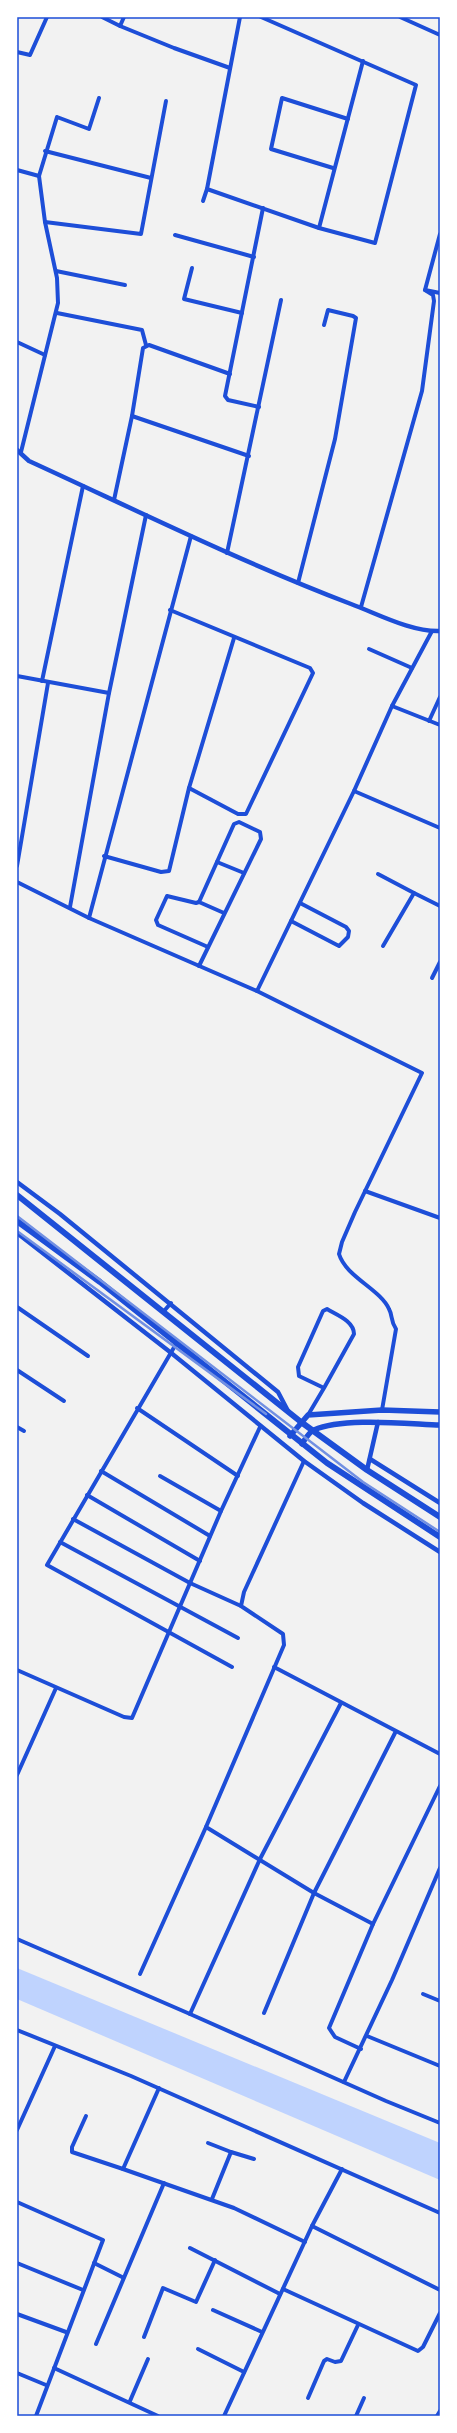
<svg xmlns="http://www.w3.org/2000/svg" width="457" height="2433" viewBox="0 0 457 2433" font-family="'Work Sans',sans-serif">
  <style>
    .water { fill: #bfd3fe }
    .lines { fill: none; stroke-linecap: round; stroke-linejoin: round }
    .minor { stroke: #1d4ed8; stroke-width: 4 }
    .tertiary { stroke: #1d4ed8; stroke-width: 4.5 }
    .secondary { stroke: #1d4ed8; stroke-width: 5.5 }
    .primary { stroke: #1d4ed8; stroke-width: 6 }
    .rail { stroke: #7290e2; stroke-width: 2.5 }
    .neatline { fill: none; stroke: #1d4ed8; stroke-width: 1.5 }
  </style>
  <rect width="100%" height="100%" fill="#f2f2f2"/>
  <polygon class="water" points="17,1968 440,2143 440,2180 17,1999"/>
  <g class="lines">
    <g class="minor">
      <polyline points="102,17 120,26 124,17"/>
      <polyline points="240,17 207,189 319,228 375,243 416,85 261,17"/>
      <polyline points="400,17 440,35"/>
      <polyline points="120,26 174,48 230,68"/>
      <polyline points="17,52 30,55 47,17"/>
      <polyline points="45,151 151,178"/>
      <polyline points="333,168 271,149 282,98 348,119"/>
      <polyline points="17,170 39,176"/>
      <polyline points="203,201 207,189"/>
      <polyline points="45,222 141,234 166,101"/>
      <polyline points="319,228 363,61"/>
      <polyline points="440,234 425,290 440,293"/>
      <polyline points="175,235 254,257"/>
      <polyline points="192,268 184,299 242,313"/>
      <polyline points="56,271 125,285"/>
      <polyline points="57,313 142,330 146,345"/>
      <polyline points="17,342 45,355"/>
      <polyline points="259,407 228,400 225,396 263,208"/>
      <polyline points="132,416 249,456"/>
      <polyline points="21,452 58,303 57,278 45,222 39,176 57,117 89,129 99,98"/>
      <polyline points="114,500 132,416 143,348 149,345 230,374"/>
      <polyline points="227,553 281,300"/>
      <polyline points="298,583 335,439 356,318 353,316 328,310 324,325"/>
      <polyline points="361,607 422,391 434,301 433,295 425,290"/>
      <polyline points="170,610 310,668 313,673 246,814 238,814 189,788"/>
      <polyline points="369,649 412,668"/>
      <polyline points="17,676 109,693"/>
      <polyline points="42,681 83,486"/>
      <polyline points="392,706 440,725"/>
      <polyline points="429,721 440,697"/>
      <polyline points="354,791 440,828"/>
      <polyline points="104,856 161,872 169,871 189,788 234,638"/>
      <polyline points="217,862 244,873"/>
      <polyline points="17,866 48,683"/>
      <polyline points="378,874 414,893 383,946"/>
      <path d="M17,882L89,918L257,991L422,1073L355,1212L342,1242L339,1254C346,1277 380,1289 389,1309C393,1316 390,1320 396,1329L382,1410"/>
      <polyline points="414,893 440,906"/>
      <polyline points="199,902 196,903 167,896 156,920 158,925 208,947"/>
      <polyline points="70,907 109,693 146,515"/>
      <polyline points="89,918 191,536"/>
      <polyline points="291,921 339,946 348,937 349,931 346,927 300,903"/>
      <polyline points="199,966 261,839 260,832 239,822 234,824 199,902 224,913"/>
      <polyline points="432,978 440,962"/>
      <polyline points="257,991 354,791 392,706 432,631"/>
      <polyline points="365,1191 440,1218"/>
      <polyline points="17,1307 88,1356"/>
      <polyline points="164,1311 171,1303"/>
      <polyline points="176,1344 47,1565 232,1667"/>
      <polyline points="17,1370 64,1401"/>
      <polyline points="137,1408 238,1476"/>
      <path d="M308,1415L324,1388L354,1334C354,1321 337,1315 327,1309L323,1311L298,1367L299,1376L324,1388"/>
      <polyline points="17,1427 24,1431"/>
      <polyline points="304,1461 244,1592 241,1606 283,1634 284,1645 206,1827 314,1893 373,1924"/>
      <polyline points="101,1471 210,1536"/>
      <polyline points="160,1476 221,1511"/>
      <polyline points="87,1495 200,1561"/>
      <polyline points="73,1519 190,1583 241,1606"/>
      <polyline points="60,1542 238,1638"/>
      <polyline points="274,1667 440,1754"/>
      <polyline points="17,1670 124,1717 132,1718 221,1511 260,1427"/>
      <polyline points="17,1775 56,1688"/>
      <polyline points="17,1939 190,2014 386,2101 440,2123"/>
      <polyline points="140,1974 206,1827"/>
      <polyline points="423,1994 440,2001"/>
      <polyline points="264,2013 314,1893 395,1733"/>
      <polyline points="190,2014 260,1859 341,1703"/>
      <polyline points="17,2030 131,2076 440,2213"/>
      <polyline points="367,2036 440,2066"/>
      <polyline points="361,2049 335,2037 329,2028 373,1924 440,1786"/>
      <polyline points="344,2082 392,1980 440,1868"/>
      <polyline points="159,2088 123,2169 234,2208 305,2242"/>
      <polyline points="86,2116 72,2147 72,2152 123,2169"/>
      <polyline points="17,2130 55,2046"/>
      <polyline points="208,2143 231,2152"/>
      <polyline points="212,2199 231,2152 254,2159"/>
      <polyline points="17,2202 103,2240 36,2416"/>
      <polyline points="312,2226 440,2290"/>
      <polyline points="190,2248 280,2294"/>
      <polyline points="17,2263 83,2290"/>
      <polyline points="94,2263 122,2277"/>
      <polyline points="283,2289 418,2351 423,2347 440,2313"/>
      <polyline points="213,2310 262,2332"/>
      <polyline points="17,2314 66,2332"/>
      <polyline points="144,2337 163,2288 196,2302 215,2260"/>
      <polyline points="96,2344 164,2183"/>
      <polyline points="198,2349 244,2372"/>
      <polyline points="54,2368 158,2416"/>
      <polyline points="17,2373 46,2385"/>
      <polyline points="308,2398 324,2361 327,2359 335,2362 341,2361 358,2325"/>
      <polyline points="130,2401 148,2359"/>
      <polyline points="224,2416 312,2226 342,2169"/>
      <polyline points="356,2416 364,2398"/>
      <polyline points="437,2416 440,2411"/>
    </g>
    <g class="tertiary">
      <path d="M17,450L29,461C136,510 241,562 351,604C378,614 411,632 440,631"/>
      <polyline points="17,1182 60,1214 278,1392 288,1411"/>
      <polyline points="17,1233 170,1352 304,1461 363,1503 440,1552"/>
      <polyline points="370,1459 440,1503"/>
      <polyline points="367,1470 378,1422"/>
    </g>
    <g class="secondary">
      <polyline points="290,1436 308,1415 382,1410 440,1412"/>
      <path d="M302,1444C305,1439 309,1432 314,1430C343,1417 408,1424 440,1425"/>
    </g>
    <g class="primary">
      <polyline points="17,1195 301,1422 367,1470 440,1517"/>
      <polyline points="17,1221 100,1282 327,1463 440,1537"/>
    </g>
    <g class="rail">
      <polyline points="17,1216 363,1482 440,1532"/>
      <polyline points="17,1231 266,1414"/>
    </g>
  </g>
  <rect width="457" height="2433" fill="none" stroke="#ffffff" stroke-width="36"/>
  <rect x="18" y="18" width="421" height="2397" class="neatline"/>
</svg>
